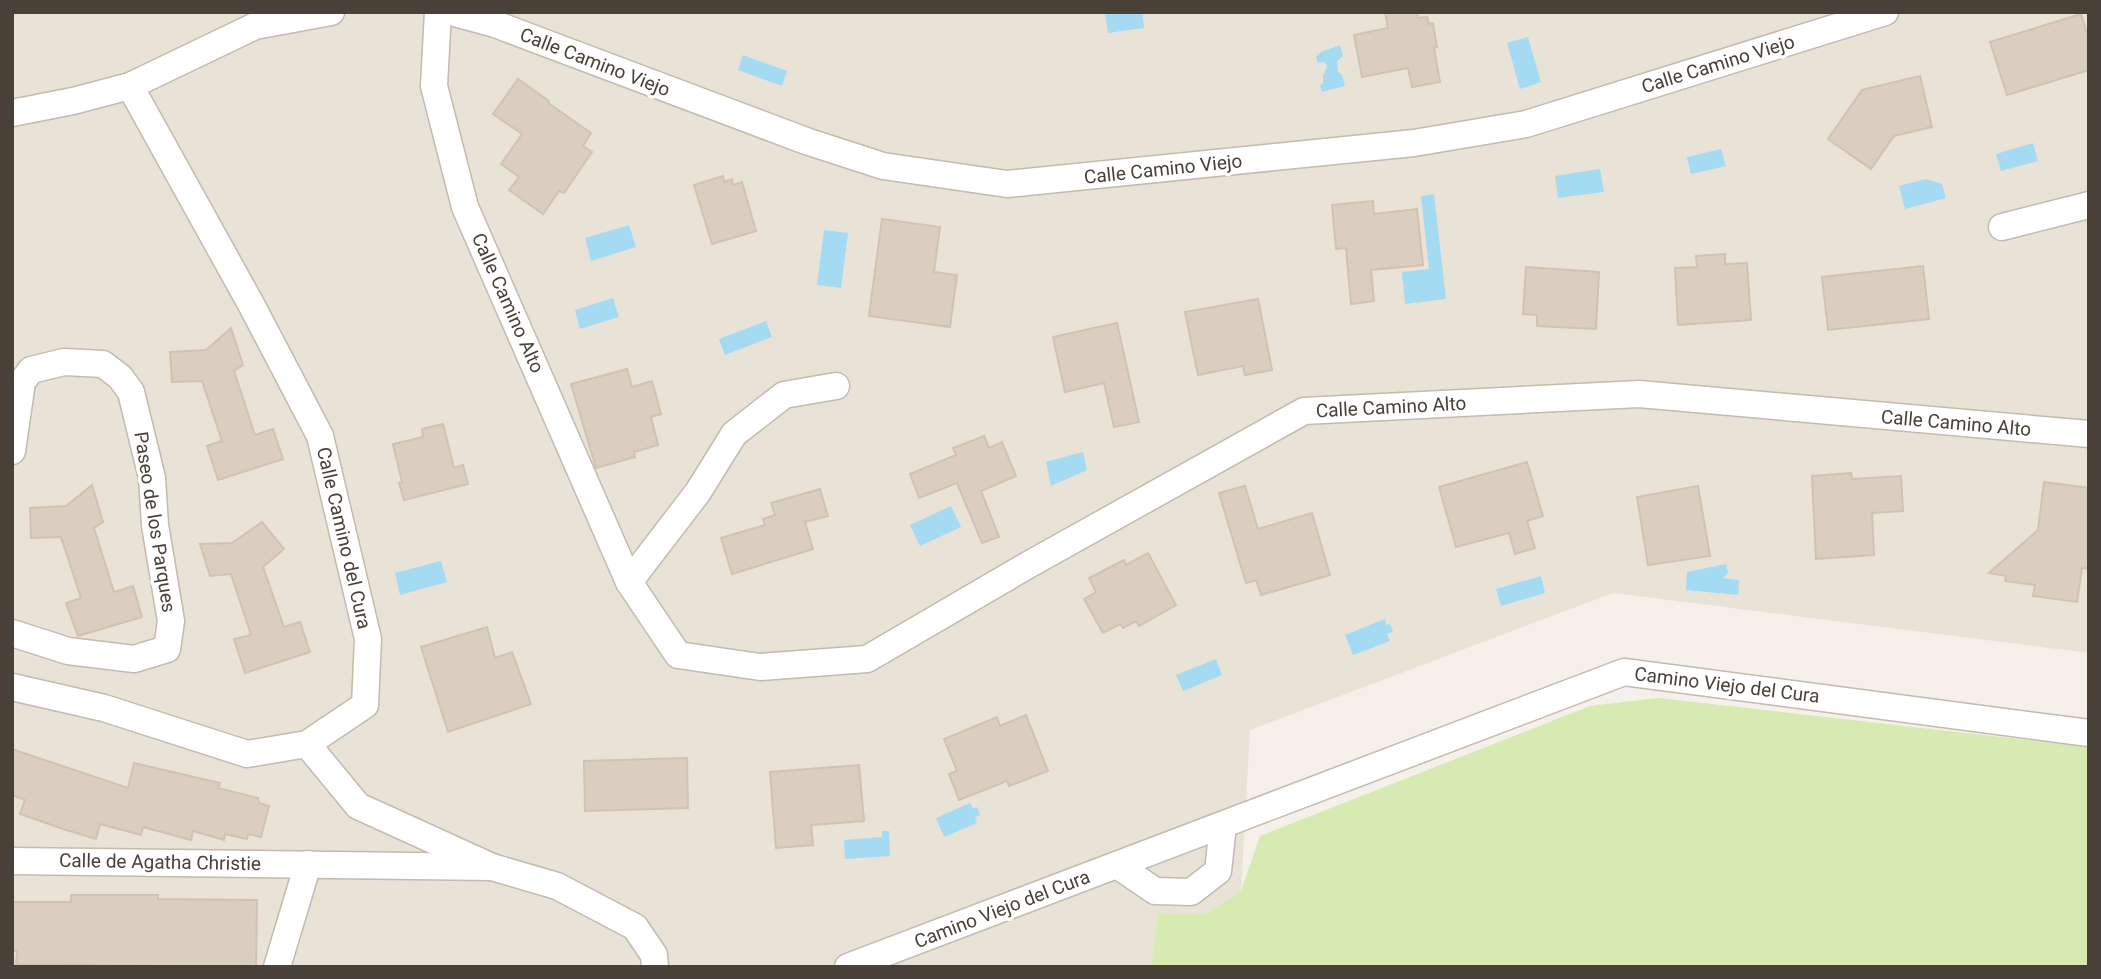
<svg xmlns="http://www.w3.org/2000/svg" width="2101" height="979" viewBox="0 0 2101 979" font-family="Roboto,sans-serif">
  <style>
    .residential { fill: #e9e2d7 }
    .green { fill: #d6eab1 }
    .water { fill: #a4dbf3 }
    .building { fill: #dacec1; stroke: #d2c2b1; stroke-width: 2 }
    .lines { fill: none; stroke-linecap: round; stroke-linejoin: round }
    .minor-casing { stroke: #c4baae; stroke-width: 29 }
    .minor { stroke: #fff; stroke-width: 26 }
    .labels { text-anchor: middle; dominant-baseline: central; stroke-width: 7; stroke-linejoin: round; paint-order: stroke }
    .street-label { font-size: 19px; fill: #494037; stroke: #fff }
  </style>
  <rect width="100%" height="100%" fill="#f5f0e9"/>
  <polygon class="residential" points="12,12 2089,12 2089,653 1613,593 1250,730 1241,891 1205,914 1158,913 1151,967 12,967"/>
  <polygon class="green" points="1658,698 2089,747 2089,967 1151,967 1158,913 1205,914 1241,891 1260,836 1590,706"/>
  <g class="water">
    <polygon points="1105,12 1142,12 1144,28 1108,33"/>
    <polygon points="1528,37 1541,82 1520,89 1507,43"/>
    <polygon points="1340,45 1343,56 1337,61 1338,72 1342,75 1345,86 1322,92 1320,86 1323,83 1323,76 1327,67 1325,62 1318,63 1316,57 1321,52"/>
    <polygon points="743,55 787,71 782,86 738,70"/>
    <polygon points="2033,143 2038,161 2001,171 1996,154"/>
    <polygon points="1721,149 1726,166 1691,174 1687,157"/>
    <polygon points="1600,169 1604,192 1558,198 1555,176"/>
    <polygon points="1926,179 1942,184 1946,198 1905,209 1899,186"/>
    <polygon points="1434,194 1446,299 1405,304 1402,272 1429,269 1421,196"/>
    <polygon points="629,225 636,247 591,261 585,238"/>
    <polygon points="824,230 848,233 841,288 817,285"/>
    <polygon points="613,298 619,317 580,329 575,310"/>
    <polygon points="766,321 772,337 725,355 719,339"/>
    <polygon points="1083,452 1087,470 1051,486 1046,462"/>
    <polygon points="951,506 961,527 920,546 910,525"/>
    <polygon points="441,561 447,582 400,595 395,573"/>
    <polygon points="1726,564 1728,573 1723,578 1739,580 1738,595 1686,590 1687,572"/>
    <polygon points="1541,576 1545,593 1501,606 1496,589"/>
    <polygon points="1385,619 1386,625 1390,624 1393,632 1387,634 1390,641 1353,655 1345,635"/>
    <polygon points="1216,659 1222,675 1183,691 1176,675"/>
    <polygon points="970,803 973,809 977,807 980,815 975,817 977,823 944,837 936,818"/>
    <polygon points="882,831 889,831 890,856 845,859 844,840 882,837"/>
  </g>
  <g class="building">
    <polygon points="1385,12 1417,12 1418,18 1427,17 1429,24 1433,23 1437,47 1434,48 1440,82 1412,87 1408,68 1362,77 1354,35 1388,28"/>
    <polygon points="2081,14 2089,39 2089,70 2007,95 1990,42"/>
    <polygon points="1920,76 1932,127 1894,136 1871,169 1828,139 1862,90"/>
    <polygon points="518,79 549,101 548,103 591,133 583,146 592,152 564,193 559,191 543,214 509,190 519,177 501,164 522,134 493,114"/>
    <polygon points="723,176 724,182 732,179 733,185 742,182 756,231 712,244 694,185"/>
    <polygon points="1373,201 1374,214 1417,209 1423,265 1371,270 1374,301 1351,304 1346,248 1336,249 1332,205"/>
    <polygon points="882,219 940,227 934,272 957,275 950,327 869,316"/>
    <polygon points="1725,254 1725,264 1747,263 1751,320 1678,325 1675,268 1697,267 1696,256"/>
    <polygon points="1923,266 1929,319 1828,330 1822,277"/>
    <polygon points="1526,267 1599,272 1596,329 1537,326 1537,315 1523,314"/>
    <polygon points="1258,299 1272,370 1245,375 1243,366 1198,375 1185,312"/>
    <polygon points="1117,323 1139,422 1114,427 1104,383 1065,392 1053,337"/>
    <polygon points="231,328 243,365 234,371 255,435 273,429 283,459 218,480 207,446 222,441 202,381 172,382 170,352 206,350"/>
    <polygon points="627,369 632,387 652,381 661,414 651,417 658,445 634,452 635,457 596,468 571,384"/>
    <polygon points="443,424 454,468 463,465 468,484 404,500 399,483 402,482 393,444 423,437 422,429"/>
    <polygon points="984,436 989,448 1002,442 1016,476 981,491 999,537 982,543 957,483 919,498 910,474 956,455 953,448"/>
    <polygon points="1527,462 1543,516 1527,521 1535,548 1515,554 1509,533 1456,547 1439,487"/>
    <polygon points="1851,473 1852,479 1901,476 1903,511 1872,513 1874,555 1816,559 1812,476"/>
    <polygon points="2044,482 2089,488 2089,569 2082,568 2077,602 2033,596 2035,585 2005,581 2006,576 1989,573 2038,530"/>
    <polygon points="92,485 103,522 94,528 114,592 133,586 142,617 78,636 66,603 81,598 61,537 31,538 30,508 66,506"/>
    <polygon points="1245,486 1258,529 1312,513 1330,575 1261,595 1256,580 1246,583 1219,493"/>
    <polygon points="1698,486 1710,556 1648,565 1637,497"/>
    <polygon points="820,489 828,516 805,522 813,549 732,574 721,538 765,525 763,519 775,515 771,503"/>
    <polygon points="262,522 284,549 263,567 284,627 300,622 310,652 245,673 234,639 251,635 231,574 210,576 200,544 232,543"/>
    <polygon points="1148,553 1176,605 1139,626 1136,621 1123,628 1120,624 1103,633 1084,599 1096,592 1089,578 1124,560 1126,565"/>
    <polygon points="487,627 495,658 512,652 531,704 448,732 421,647"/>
    <polygon points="1026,715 1048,771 1009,786 1007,781 959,800 949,774 957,771 944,739 997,717 1000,726"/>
    <polygon points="12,749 128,788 134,763 220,783 218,788 258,798 259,803 269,806 261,837 248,834 247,839 225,834 224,840 193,831 191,840 143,827 141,835 100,824 96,839 63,829 20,814 25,800 12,795"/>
    <polygon points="687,758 688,808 585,811 584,761"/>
    <polygon points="859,765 864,821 811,825 813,845 776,848 770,772"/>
    <polygon points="71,895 158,895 158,899 257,900 256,967 16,964 17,951 12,951 12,902 71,902"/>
  </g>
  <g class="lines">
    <g class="minor-casing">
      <g id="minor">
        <polyline points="438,12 434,86 465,207 629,582 678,655 760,667 867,659 1028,565 1304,411 1639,394 2089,434"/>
        <polyline points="451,12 495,24 806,141 883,166 1007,184 1414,143 1526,124 1885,12"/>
        <polyline points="12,113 73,101 130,86 255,26 331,12"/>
        <polyline points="2002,227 2089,205"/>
        <polyline points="12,451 22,382 31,370 64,362 103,364 120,377 131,392 152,478 155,525 171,621 167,649 134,659 68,651 12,633"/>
        <polyline points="629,582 698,492 734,434 784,395 836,386"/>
        <polyline points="12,687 104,708 247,754 307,744 365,705 368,639 320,436 252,306 130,86"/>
        <polyline points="307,744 358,806 492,867 557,886 635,927 654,955 655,967"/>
        <polyline points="12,861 492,867"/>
        <polyline points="1117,865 1155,891 1191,892 1218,871 1223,825"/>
        <polyline points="277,967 308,864"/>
        <polyline points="848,967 1624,672 2089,733"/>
      </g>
    </g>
    <use href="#minor" class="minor"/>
  </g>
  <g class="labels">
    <g class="street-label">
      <text transform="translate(595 62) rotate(21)">Calle Camino Viejo</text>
      <text transform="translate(1718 64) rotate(-17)">Calle Camino Viejo</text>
      <text transform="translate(1163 169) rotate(-6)">Calle Camino Viejo</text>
      <text transform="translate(508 303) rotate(66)">Calle Camino Alto</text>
      <text transform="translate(1391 407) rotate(-3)">Calle Camino Alto</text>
      <text transform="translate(1956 423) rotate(5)">Calle Camino Alto</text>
      <text transform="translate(155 522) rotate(81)">Paseo de los Parques</text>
      <text transform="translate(344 538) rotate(77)">Calle Camino del Cura</text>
      <text transform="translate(1727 685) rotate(7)">Camino Viejo del Cura</text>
      <text transform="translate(160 862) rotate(1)">Calle de Agatha Christie</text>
      <text transform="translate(1002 909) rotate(-21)">Camino Viejo del Cura</text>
    </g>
  </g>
  <rect width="2101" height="979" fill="none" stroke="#494037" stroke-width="28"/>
</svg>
